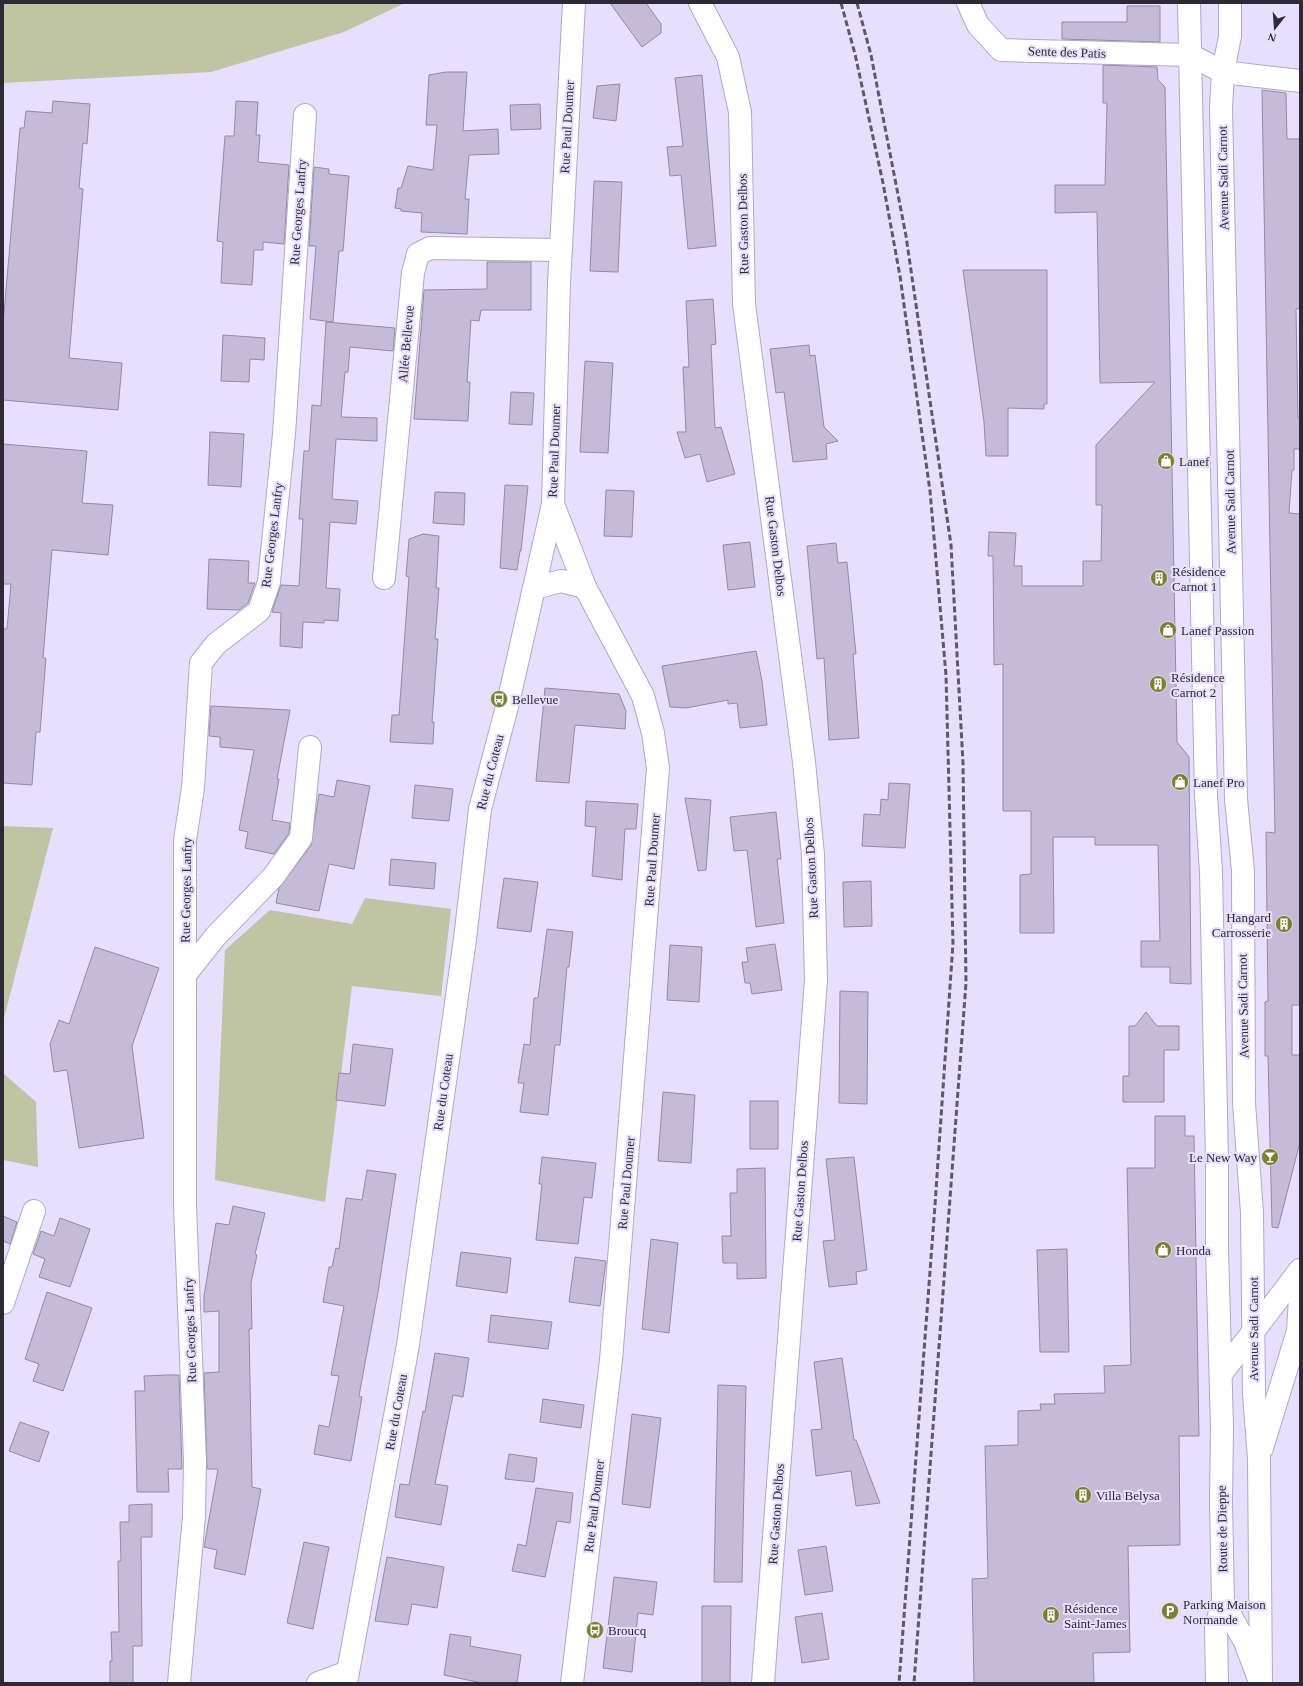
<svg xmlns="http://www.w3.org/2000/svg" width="1303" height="1686" viewBox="0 0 1303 1686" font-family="Georgia,serif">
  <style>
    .green { fill: #bfc4a3 }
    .building { fill: #c5bbd9; stroke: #948aa7 }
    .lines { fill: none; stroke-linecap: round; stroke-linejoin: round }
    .minor-casing { stroke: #b2a8c6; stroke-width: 24 }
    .major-casing { stroke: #b2a8c6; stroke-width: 24 }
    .minor { stroke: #fff; stroke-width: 22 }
    .major { stroke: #fff; stroke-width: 22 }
    .rail { stroke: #5e5869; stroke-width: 3; stroke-dasharray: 6 3; stroke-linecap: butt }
    .labels { text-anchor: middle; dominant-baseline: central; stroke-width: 4; stroke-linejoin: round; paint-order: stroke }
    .street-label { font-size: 13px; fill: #2d2935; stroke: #e8defd }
    .poi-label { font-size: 13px; fill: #2d2935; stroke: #e8defd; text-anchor: start }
  </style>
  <rect width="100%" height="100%" fill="#e8defd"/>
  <g class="green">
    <polygon points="3,3 405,3 344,32 211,72 3,83"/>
    <polygon points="3,826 53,828 3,1022"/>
    <polygon points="365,898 451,909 441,996 352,986 325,1202 215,1180 225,950 270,910 352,924"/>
    <polygon points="3,1073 36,1102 38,1167 3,1160"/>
  </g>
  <g class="building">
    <polygon points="610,3 646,3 661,24 661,33 642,47"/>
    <polygon points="1127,6 1160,6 1160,42 1062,39 1062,22 1127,22"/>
    <polygon points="1103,65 1157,67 1158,80 1165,87 1177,742 1189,757 1191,984 1170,983 1170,967 1141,967 1141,941 1160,941 1158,845 1095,845 1095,837 1053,837 1054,933 1020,933 1020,875 1031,874 1031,811 1003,811 1003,664 994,665 993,556 988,556 989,532 1016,533 1014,566 1022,566 1022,586 1083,586 1083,561 1101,561 1102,505 1096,505 1096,445 1155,382 1100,383 1097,212 1055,213 1055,185 1105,185 1107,103 1103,103"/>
    <polygon points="446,72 467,72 463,131 498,129 499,154 469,155 465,199 469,199 467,234 421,232 422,213 401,211 401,209 395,208 398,188 401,188 408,166 433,170 437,125 426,125 429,75"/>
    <polygon points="702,75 716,246 688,249 681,175 670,176 667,147 683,146 675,78"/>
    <polygon points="620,84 616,121 593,118 597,86"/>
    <polygon points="1262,90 1286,93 1287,139 1300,139 1300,308 1296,309 1298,418 1300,418 1300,449 1294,449 1294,470 1292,470 1289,513 1300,514 1300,1005 1292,1005 1292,1055 1300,1055 1300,1142 1278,1228 1272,1227 1268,1056 1265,1056 1265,1002 1268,1001 1266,832 1275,833"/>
    <polygon points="53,101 90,104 87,144 83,143 79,188 83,189 69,358 122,363 118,410 3,400 3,325 20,128 24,128 26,111 52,113"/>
    <polygon points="236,101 258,102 256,135 260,135 258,162 289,165 284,244 263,242 263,250 254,250 252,285 221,283 223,242 217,241 225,136 234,136"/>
    <polygon points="540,104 541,129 511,130 510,105"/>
    <polygon points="314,167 329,169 329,174 349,176 343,251 339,251 333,322 310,319 316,246 309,246"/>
    <polygon points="594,181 622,182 618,272 590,271"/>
    <polygon points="487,262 531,262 531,310 481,310 479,321 471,320 467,382 470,382 468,421 414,419 424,290 487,289"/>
    <polygon points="963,270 1047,270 1047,404 1044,404 1044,409 1008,408 1008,456 986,456 984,422"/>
    <polygon points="713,299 716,344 711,345 715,428 721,427 735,474 707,482 700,454 685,458 677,432 686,432 683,367 689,367 686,301"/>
    <polygon points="326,322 395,328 393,351 350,347 348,372 345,372 341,417 377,418 377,441 336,439 332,499 358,501 356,524 330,522 326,588 340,589 338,621 324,620 324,623 303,622 302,648 280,646 281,613 272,612 281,585 299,586 303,519 299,519 304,451 309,451 312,405 321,406"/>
    <polygon points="223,335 265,338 264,360 250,359 249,382 221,381"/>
    <polygon points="809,345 810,356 815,355 824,427 838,441 826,444 827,459 793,462 784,392 776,393 770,349"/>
    <polygon points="585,361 613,363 608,453 580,452"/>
    <polygon points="511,392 534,393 532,425 509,424"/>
    <polygon points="210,432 244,434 241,487 208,485"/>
    <polygon points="3,444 87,451 82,503 113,505 108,555 52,550 43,658 46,658 40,732 36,732 32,785 3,783 3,629 7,629 11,584 3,584"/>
    <polygon points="505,485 528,486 521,551 520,551 517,570 500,568"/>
    <polygon points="606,490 634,491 632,537 604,536"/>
    <polygon points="435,492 465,493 464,525 433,523"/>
    <polygon points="423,534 439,536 436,588 439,588 435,639 438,639 432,722 434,722 433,744 390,742 392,715 399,715 409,577 406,576 409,539"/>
    <polygon points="750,542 755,587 728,590 723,545"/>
    <polygon points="836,543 838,563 847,562 856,654 853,654 859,738 829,740 824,658 817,659 807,546"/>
    <polygon points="209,559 249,561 248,583 255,583 248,603 239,610 207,609"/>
    <polygon points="756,651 762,681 767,725 740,728 737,703 728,704 728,700 686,708 670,707 662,666"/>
    <polygon points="545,688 619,694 626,711 625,729 575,725 569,783 536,781"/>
    <polygon points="211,706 290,710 277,779 279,779 272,820 290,823 289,833 274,854 245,848 248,832 239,830 254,750 220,747 220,737 209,736"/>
    <polygon points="337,780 370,786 354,869 329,864 319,911 276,903 279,888 311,845 319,794 334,797"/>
    <polygon points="889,783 910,784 905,848 862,846 864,814 880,815 881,799 888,800"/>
    <polygon points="415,785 453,789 449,821 412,818"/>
    <polygon points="685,798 711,800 706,870 698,871"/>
    <polygon points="586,801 638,804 636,829 625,829 622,880 592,876 596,827 585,826"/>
    <polygon points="776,812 781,859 777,859 784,923 756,927 747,850 734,851 730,817"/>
    <polygon points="391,859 436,863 434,889 389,885"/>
    <polygon points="504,878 538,882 531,932 497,928"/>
    <polygon points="871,881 872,926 844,927 843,882"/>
    <polygon points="547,929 573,932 569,967 567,967 560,1045 555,1045 548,1115 520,1112 524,1083 518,1083 524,1044 530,1045 534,998 538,998"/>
    <polygon points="775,944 782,990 752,994 750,983 745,983 742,962 748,962 746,948"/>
    <polygon points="670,945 702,947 699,1002 667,1000"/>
    <polygon points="95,947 159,968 132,1046 144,1138 79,1148 67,1070 54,1072 50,1044 59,1020 69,1024"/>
    <polygon points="840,991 868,992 867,1104 839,1103"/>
    <polygon points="1146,1012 1157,1026 1179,1026 1179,1050 1164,1050 1164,1102 1123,1102 1123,1076 1129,1076 1129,1026 1135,1026"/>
    <polygon points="353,1044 393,1049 385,1106 336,1100 339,1073 350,1074"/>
    <polygon points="663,1092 695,1095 691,1163 658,1161"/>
    <rect x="750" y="1101" width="28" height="48"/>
    <polygon points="1155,1116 1185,1116 1185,1136 1194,1136 1199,1436 1179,1436 1180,1545 1128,1546 1130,1652 1093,1653 1094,1683 974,1683 972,1579 988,1578 985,1446 1018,1445 1018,1411 1041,1410 1040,1404 1055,1404 1054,1394 1105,1393 1104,1366 1131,1365 1127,1168 1155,1168"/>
    <polygon points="542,1157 596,1163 592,1198 584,1197 578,1244 536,1240 542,1184 539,1184"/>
    <polygon points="854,1157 867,1270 856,1272 857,1284 829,1287 823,1241 835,1240 826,1159"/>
    <polygon points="765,1168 766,1278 737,1279 737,1263 723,1263 722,1236 731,1236 730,1193 737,1193 737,1169"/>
    <polygon points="367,1170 396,1174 378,1292 359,1396 362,1397 351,1461 314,1454 319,1425 329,1427 339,1376 331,1375 344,1306 323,1302 329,1267 332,1267 336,1248 339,1249 346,1198 362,1200"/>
    <polygon points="233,1206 265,1213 255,1254 257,1255 251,1283 252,1329 249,1329 252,1487 261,1489 245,1575 214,1568 217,1550 204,1547 218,1469 207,1469 204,1373 219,1372 219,1311 204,1312 204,1296 216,1223 229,1225"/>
    <polygon points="3,1216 17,1222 10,1244 3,1241"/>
    <polygon points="60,1218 90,1229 70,1287 39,1277 45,1259 33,1254 41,1231 54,1236"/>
    <polygon points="651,1239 678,1243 669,1333 642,1329"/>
    <polygon points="1067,1249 1069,1352 1040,1352 1037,1250"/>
    <polygon points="461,1252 511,1258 507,1293 456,1286"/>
    <polygon points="575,1257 606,1261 600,1306 569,1302"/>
    <polygon points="47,1292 92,1308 63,1391 33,1381 39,1364 25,1359"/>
    <polygon points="491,1315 552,1322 548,1349 488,1342"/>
    <polygon points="435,1353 469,1358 463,1397 453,1395 435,1484 448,1486 441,1525 395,1517 400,1484 409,1485 423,1411 425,1412"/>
    <polygon points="842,1358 854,1440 856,1440 880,1503 856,1506 851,1471 816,1476 811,1430 822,1429 814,1362"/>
    <polygon points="167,1375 179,1375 182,1469 168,1469 169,1492 137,1492 135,1391 145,1391 144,1376"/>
    <polygon points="718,1385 746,1386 742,1582 714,1582"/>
    <polygon points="543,1399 584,1405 581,1428 540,1422"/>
    <polygon points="632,1414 661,1418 650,1508 622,1504"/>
    <polygon points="20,1422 49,1432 39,1462 9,1451"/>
    <polygon points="509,1454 537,1458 534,1482 505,1479"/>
    <polygon points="536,1488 573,1493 570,1523 557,1521 545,1577 512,1571 518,1544 526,1546"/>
    <polygon points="152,1504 152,1537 141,1537 142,1646 133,1646 133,1683 110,1683 110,1661 112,1661 111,1632 119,1632 118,1561 121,1561 120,1522 129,1522 129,1505"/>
    <polygon points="304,1542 329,1547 313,1629 287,1623"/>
    <polygon points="826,1546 833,1591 805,1595 798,1550"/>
    <polygon points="387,1557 444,1567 437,1608 412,1604 408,1625 375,1621"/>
    <polygon points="614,1577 657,1582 653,1615 638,1613 632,1672 603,1668"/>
    <polygon points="702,1606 731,1606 730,1683 702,1683"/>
    <polygon points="822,1613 829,1659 802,1663 795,1617"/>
    <polygon points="450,1634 471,1637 470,1646 521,1655 517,1683 482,1683 444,1675"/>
  </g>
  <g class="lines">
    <g class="minor-casing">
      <g id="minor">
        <polyline points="700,3 728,57 740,112 744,304 804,762 813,855 816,980 763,1683"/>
        <polyline points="968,3 978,25 1001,50 1190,55 1223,72 1300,81"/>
        <polyline points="384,578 413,273 418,254 430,248 561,250"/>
        <polyline points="534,588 561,581 585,587"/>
        <polyline points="185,975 215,937 273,877 301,838 310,747"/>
        <polyline points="3,1303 34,1211"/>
        <polyline points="1223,1602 1245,1642 1260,1682"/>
        <polyline points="179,1683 194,1516 195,1460 185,1206 185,840 193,788 201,663 216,644 259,611 269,582 284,434 305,115"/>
        <polyline points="318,1683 348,1672"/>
        <polyline points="346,1683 408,1345 465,939 480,809 508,703 553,504"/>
        <polyline points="572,1683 611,1360 658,768 653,733 643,696 585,587 553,504 559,284 574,3"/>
      </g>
    </g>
    <g class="major-casing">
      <g id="major">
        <polyline points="1189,3 1206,795 1211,872 1217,1161 1217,1249 1222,1427 1221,1502 1223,1602 1216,1626 1217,1683"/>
        <polyline points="1230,3 1230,36 1223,72 1221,108 1236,799 1243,871 1244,1103 1252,1213 1254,1394 1259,1459 1261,1683"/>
        <polyline points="1221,1374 1300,1270"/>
        <polyline points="1262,1448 1298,1331 1300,1299"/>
      </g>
    </g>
    <use href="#minor" class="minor"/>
    <use href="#major" class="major"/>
    <g class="rail">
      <polyline points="841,3 855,54 883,183 900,276 930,491 946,675 953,943 935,1205 899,1683"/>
      <polyline points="857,3 871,55 906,236 951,545 963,763 966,983 914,1683"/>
    </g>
  </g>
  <defs>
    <g id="shop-disc" transform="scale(0.9)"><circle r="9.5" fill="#79812d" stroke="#e8defd"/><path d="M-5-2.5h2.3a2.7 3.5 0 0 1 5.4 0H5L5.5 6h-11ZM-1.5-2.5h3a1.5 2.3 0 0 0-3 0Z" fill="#fff"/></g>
    <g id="building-disc" transform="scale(0.9)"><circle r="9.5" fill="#79812d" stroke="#e8defd"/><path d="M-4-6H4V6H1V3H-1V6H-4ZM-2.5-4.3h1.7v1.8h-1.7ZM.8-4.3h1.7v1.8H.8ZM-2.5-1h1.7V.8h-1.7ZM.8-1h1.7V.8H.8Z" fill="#fff"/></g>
    <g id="bus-disc" transform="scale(0.9)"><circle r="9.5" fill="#79812d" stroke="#e8defd"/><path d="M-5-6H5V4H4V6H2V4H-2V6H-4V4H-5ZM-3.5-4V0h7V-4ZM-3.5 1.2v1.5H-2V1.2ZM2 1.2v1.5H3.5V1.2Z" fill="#fff"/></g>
    <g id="bar-disc" transform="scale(0.9)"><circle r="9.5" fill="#79812d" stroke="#e8defd"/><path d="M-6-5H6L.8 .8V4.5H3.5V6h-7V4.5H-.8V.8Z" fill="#fff"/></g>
    <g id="parking-disc" transform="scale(0.9)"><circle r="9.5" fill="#79812d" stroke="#e8defd"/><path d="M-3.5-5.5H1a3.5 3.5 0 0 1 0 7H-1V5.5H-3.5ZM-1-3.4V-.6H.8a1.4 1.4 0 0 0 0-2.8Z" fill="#fff"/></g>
  </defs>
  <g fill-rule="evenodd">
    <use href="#shop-disc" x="1166" y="461"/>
    <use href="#building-disc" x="1159" y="578"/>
    <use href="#shop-disc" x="1168" y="630"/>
    <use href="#building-disc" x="1158" y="684"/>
    <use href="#bus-disc" x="499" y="699"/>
    <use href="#shop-disc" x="1180" y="782"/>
    <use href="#building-disc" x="1284" y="924"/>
    <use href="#bar-disc" x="1270" y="1157"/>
    <use href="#shop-disc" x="1163" y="1250"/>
    <use href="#building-disc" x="1083" y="1495"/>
    <use href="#parking-disc" x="1170" y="1611"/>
    <use href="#building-disc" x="1051" y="1615"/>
    <use href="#bus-disc" x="595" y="1630"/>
  </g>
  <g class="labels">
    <g class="street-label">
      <text transform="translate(1067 52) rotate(2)">Sente des Patis</text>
      <text transform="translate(567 127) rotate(-87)">Rue Paul Doumer</text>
      <text transform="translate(1223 178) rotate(-91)">Avenue Sadi Carnot</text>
      <text transform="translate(298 212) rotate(-86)">Rue Georges Lanfry</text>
      <text transform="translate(743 224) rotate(-91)">Rue Gaston Delbos</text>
      <text transform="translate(406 344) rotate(-85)">Allée Bellevue</text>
      <text transform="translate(554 451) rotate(-88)">Rue Paul Doumer</text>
      <text transform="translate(1230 502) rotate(-91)">Avenue Sadi Carnot</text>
      <text transform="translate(272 535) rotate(-83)">Rue Georges Lanfry</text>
      <text transform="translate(776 546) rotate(83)">Rue Gaston Delbos</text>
      <text transform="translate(490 772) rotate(-76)">Rue du Coteau</text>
      <text transform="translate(652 860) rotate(-86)">Rue Paul Doumer</text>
      <text transform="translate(811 868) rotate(-93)">Rue Gaston Delbos</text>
      <text transform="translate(186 890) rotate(-89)">Rue Georges Lanfry</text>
      <text transform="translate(1243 1006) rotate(-91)">Avenue Sadi Carnot</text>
      <text transform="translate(443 1092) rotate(-82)">Rue du Coteau</text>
      <text transform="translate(626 1183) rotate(-85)">Rue Paul Doumer</text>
      <text transform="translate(800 1191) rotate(-86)">Rue Gaston Delbos</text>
      <text transform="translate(1253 1329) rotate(-90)">Avenue Sadi Carnot</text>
      <text transform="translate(190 1330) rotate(-92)">Rue Georges Lanfry</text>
      <text transform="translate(396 1412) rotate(-80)">Rue du Coteau</text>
      <text transform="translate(594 1506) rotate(-83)">Rue Paul Doumer</text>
      <text transform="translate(776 1514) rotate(-86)">Rue Gaston Delbos</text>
      <text transform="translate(1222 1529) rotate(-91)">Route de Dieppe</text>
    </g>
    <g class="poi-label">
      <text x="1179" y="461">Lanef</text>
      <text x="1172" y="571">Résidence<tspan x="1172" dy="15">Carnot 1</tspan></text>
      <text x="1181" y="630">Lanef Passion</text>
      <text x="1171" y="677">Résidence<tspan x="1171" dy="15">Carnot 2</tspan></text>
      <text x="512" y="699">Bellevue</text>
      <text x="1193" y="782">Lanef Pro</text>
      <text x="1271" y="917" text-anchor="end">Hangard<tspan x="1271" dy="15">Carrosserie</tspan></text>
      <text x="1257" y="1157" text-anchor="end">Le New Way</text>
      <text x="1176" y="1250">Honda</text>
      <text x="1096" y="1495">Villa Belysa</text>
      <text x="1183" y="1604">Parking Maison<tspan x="1183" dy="15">Normande</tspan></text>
      <text x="1064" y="1608">Résidence<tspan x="1064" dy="15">Saint-James</tspan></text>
      <text x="608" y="1630">Broucq</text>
    </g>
  </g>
  <rect width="1303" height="1686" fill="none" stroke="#2d2935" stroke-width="8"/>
  <g transform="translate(1275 28) rotate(197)" stroke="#e8defd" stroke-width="3" paint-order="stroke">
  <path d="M0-3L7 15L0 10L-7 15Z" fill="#2d2935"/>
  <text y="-6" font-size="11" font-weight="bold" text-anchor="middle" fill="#2d2935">N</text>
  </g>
</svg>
